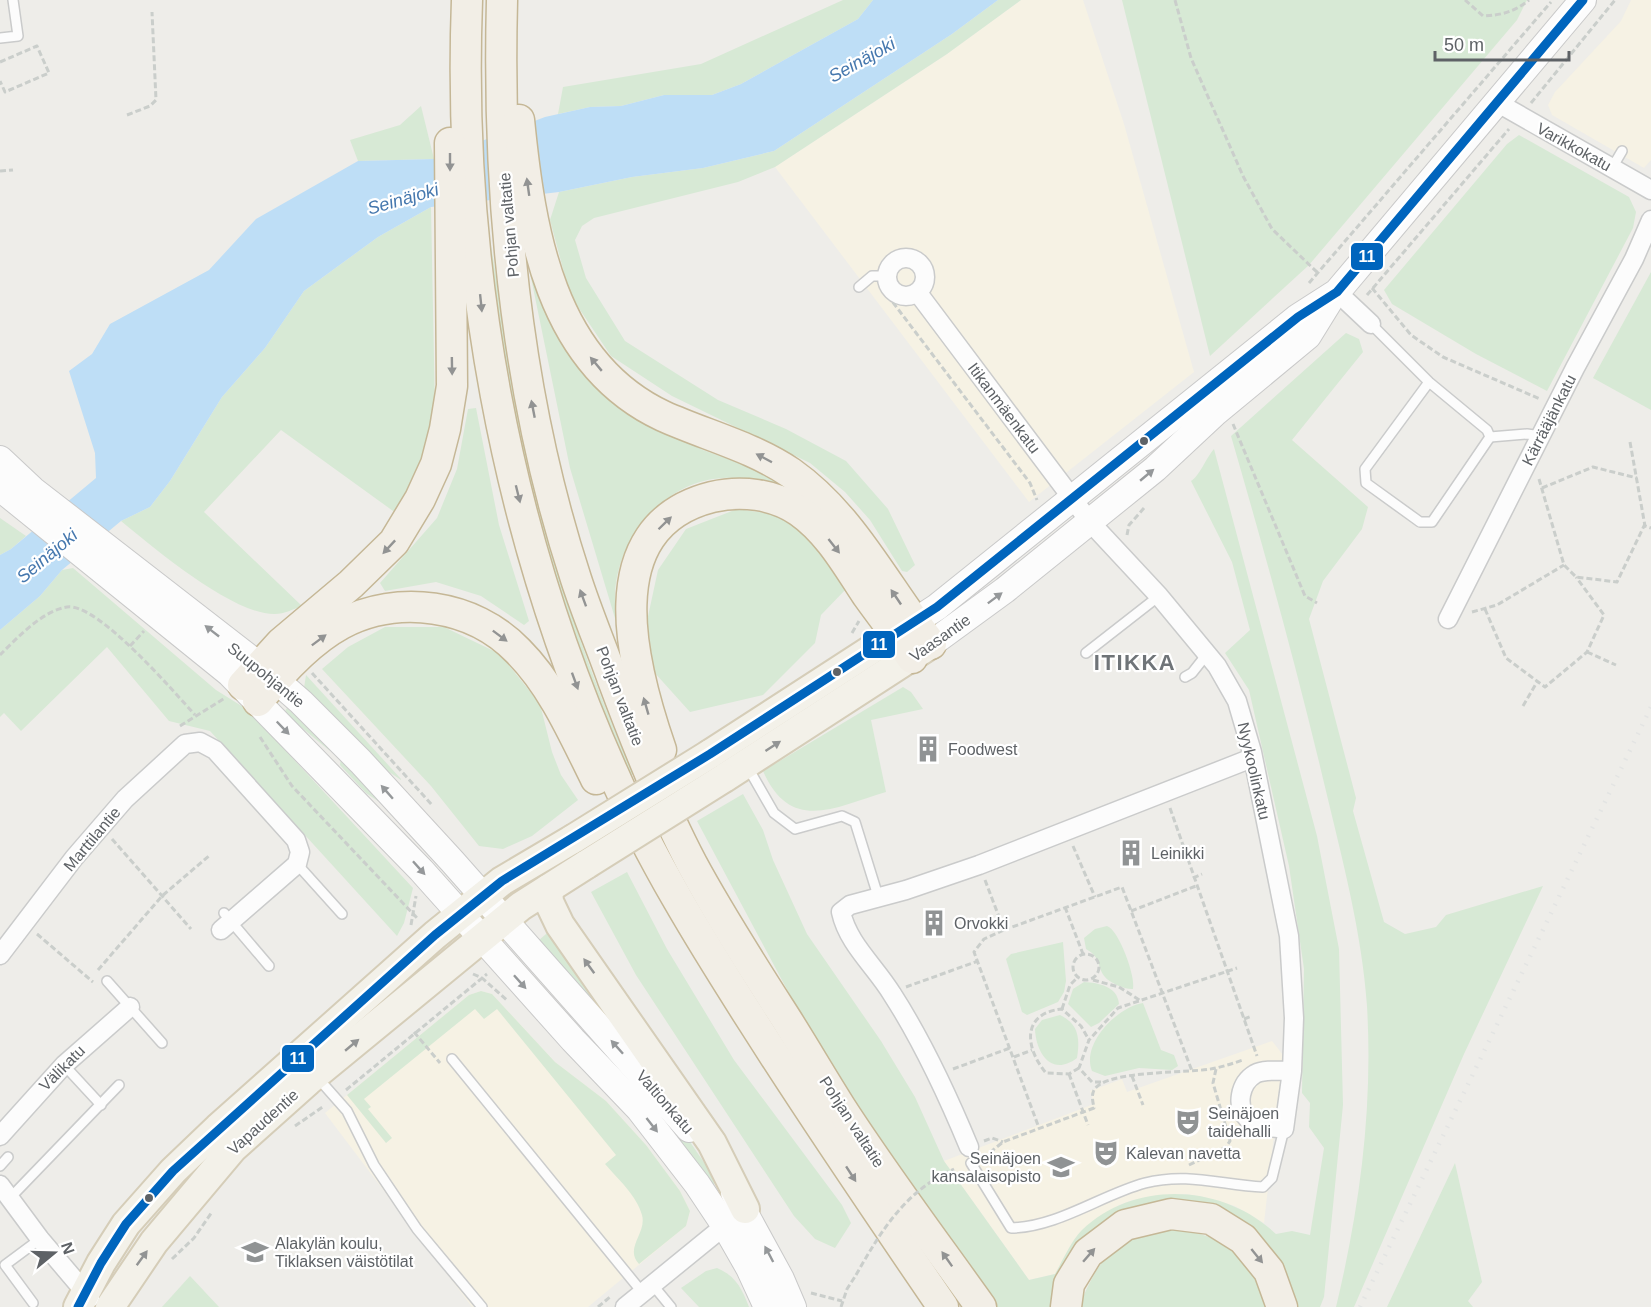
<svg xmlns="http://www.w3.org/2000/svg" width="1651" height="1307" viewBox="0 0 1651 1307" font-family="Arial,sans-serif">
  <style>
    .commercial { fill: #f6f2e4 }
    .green { fill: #d7e9d5 }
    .water { fill: #bedef6 }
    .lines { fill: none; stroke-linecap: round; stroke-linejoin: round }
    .service-casing { stroke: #cacbcb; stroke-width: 12 }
    .minor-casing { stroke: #cacbcb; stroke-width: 21 }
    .secondary-casing { stroke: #c9c9c9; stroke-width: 28 }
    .primary-casing { stroke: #d5cdb8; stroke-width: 32 }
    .trunk-casing { stroke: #c5b796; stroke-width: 33 }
    .path { stroke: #cacecb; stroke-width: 3; stroke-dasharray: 6 3; stroke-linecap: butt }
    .service { stroke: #fcfcfc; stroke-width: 9 }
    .minor { stroke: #fcfcfc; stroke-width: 18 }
    .secondary { stroke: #fcfcfc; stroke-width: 26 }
    .primary { stroke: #f3f1e9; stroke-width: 28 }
    .trunk { stroke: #f2eee6; stroke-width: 30 }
    .rail { stroke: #e3e4e3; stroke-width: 4.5; stroke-dasharray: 1.5 8; stroke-linecap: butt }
    .primary-bridge-casing { stroke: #d5cdb8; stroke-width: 32; stroke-linecap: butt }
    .path-bridge { stroke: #cacecb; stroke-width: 3; stroke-dasharray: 6 3; stroke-linecap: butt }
    .primary-bridge { stroke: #f3f1e9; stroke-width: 28 }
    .bus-1-casing { stroke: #fff; stroke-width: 14 }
    .bus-1 { stroke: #0065bd; stroke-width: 9 }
    .oneway { fill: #929393 }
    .oneway2 { fill: #95989a }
    .oneway3 { fill: #929494 }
    .bus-dot { fill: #5e6266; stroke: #fff; stroke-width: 2 }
    .labels { text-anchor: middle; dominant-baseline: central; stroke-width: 4.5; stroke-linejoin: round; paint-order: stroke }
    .street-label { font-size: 16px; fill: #5e6266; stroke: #fff }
    .poi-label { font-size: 16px; fill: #5e6266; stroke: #fff; text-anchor: start }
    .water-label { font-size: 18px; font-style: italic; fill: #4678ae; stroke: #fff }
    .district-label { font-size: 22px; font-weight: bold; letter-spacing: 1.5px; fill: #6f7478; stroke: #fff }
    .line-badge { stroke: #fff; stroke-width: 2 }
    .badge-label { font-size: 16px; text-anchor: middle; font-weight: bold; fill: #fff }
  </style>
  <rect width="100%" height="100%" fill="#eeede9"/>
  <g class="commercial">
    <polygon points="1021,0 1083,0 1124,124 1194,372 1029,502 775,167 947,54"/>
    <polygon points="1631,0 1651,0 1651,160 1644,168 1552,115 1548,105 1555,92 1621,21"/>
    <polygon points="481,991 492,994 555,1062 606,1101 646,1145 680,1191 690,1211 686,1226 588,1307 472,1307 325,1113 469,995"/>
    <polygon points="1272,1041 1283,1055 1264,1223 1235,1206 1204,1197 1186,1194 1133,1200 1119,1205 1080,1232 1055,1274 1029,1280 944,1161 1094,1104 1090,1091 1122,1079 1127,1092"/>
  </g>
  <g class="green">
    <polygon points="843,0 873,0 858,19 741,84 712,95 664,95 621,106 590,107 558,114 563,87 701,64"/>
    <polygon points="998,0 1021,0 947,54 775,167 738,182 594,218 582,226 575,240 586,278 625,341 718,400 786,429 846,461 888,509 915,565 907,572 902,571 870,520 845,492 810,463 672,396 611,356 570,295 550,220 559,192 632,177 703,168 774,151 952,34"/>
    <polygon points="1122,0 1527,0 1517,20 1309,265 1210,356"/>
    <polygon points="421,106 434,159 358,161 350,140 400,125"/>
    <polygon points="1519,135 1629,197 1636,212 1633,228 1547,391 1476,354 1392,304 1384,290 1507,144"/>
    <path d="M431,207L435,410L421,470L400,516L281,430L204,512L302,606C294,609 284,614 275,614C233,615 154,548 121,521L150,507L170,481L222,397L265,348L304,291L378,237Z"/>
    <path d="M486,239L490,240C504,320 513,402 533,482C558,582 592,680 633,774L624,780L583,679L512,436Z"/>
    <path d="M528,263L586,373L641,420L703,450L761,471L800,491C775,484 749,476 723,478C664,481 614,540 615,600C616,614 621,630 623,645L570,468Z"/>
    <polygon points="1651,272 1651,410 1593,378"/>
    <path d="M1346,333L1359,339L1363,352L1292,440L1368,507L1362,529L1323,581L1309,619L1356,798L1353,811L1384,922L1405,934L1436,927L1446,915L1543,886L1464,1054L1354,1307H1336C1360,1207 1373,1108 1367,1006C1362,933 1342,858 1325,787C1297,669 1265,553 1231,436Z"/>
    <polygon points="476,408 499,525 529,621 524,625 481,596 436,582 385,591 380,583 437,518 457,469 468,409"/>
    <path d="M1214,449L1317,836L1339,949L1343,1105L1324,1297L1320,1307H1293L1264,1244L1132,1213L1053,1307H994L814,1040L697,821L743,794L763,830L773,860L807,934L881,1041L915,1097L944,1161L1029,1280L1055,1274C1063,1260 1071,1241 1082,1230C1136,1179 1223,1184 1276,1234L1292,1231L1310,1235L1324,1148L1309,1127L1310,1103L1302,1093L1304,969L1289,866L1249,690L1225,653L1250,630L1232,562L1191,481C1199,477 1206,458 1214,449Z"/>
    <polygon points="737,509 789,516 826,552 847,588 821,615 815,643 763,695 690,712 654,672 647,621 658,570 686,529"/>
    <polygon points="0,518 26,536 11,549 0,555"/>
    <polygon points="73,568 216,690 248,710 413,888 404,923 397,936 210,731 169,721 107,647 21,731 4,713 0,717 0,630 40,596 62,570"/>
    <polygon points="385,627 444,627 500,654 540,704 552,752 561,775 578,800 532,836 503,849 479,846 431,786 322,669 348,647"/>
    <polygon points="306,675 401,779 401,780 373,761 304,688"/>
    <path d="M903,687L911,692L923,709L871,720L886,792C835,807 791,834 763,771Z"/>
    <polygon points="287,708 319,737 330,751 284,713"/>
    <polygon points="341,759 379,798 378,801 366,793 340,765"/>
    <polygon points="627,872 667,949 734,1060 842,1205 851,1223 835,1248 815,1239 794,1216 636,975 591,892"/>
    <path d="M1107,926C1119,930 1136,977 1133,989C1126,990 1110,983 1105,977C1096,966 1102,958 1086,949L1084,938L1095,929Z"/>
    <polygon points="553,928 644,1058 538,941"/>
    <polygon points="1063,942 1066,981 1064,992 1058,1002 1027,1015 1022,1012 1006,959 1011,954"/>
    <path d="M1084,982C1099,983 1117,986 1119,1004L1099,1023L1091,1027L1068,1004L1073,989Z"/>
    <path d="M481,991L492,994L555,1062L606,1101L646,1145L680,1191L690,1211L686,1226L639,1264C624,1248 647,1233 642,1215C637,1196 618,1179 605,1164L616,1155L497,1009L484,1019L475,1009L364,1099L371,1107L368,1109L392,1138L386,1143L347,1095L469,995Z"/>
    <path d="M1143,1003L1161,1050L1174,1055L1178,1066L1172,1070L1139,1068L1105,1076L1092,1071C1081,1044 1117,1007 1143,1003Z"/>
    <path d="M1060,1015C1079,1024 1080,1039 1077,1058C1052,1077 1036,1054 1035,1029L1042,1020Z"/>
    <polygon points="681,1135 690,1142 716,1180 714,1185 708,1185 677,1138"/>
    <polygon points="1455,1163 1482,1282 1468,1301 1473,1307 1387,1307"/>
    <path d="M1177,1227C1215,1238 1238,1244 1258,1281C1262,1289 1268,1297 1268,1307H1079C1102,1250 1117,1239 1177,1227Z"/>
    <path d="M717,1268C736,1276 742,1289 749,1307H699L681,1288L706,1271Z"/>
    <polygon points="190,1276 219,1307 162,1307"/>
  </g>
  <polygon class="water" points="873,0 998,0 952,34 774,151 703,168 632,177 559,192 431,207 378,237 304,291 265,348 222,397 170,481 150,507 121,521 62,570 40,596 0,630 0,555 11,549 96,478 95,453 69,371 92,354 110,324 209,270 256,219 358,161 434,159 545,117 590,107 621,106 664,95 712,95 741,84 858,19"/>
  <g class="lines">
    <g class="service-casing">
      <g id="service">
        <polyline points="0,38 18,36 13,0"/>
        <polyline points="1612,168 1622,151"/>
        <polyline points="859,287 872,276 887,276"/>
        <polyline points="1371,324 1429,382 1487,430 1490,437 1432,522 1420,522 1366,483 1365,469 1429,382"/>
        <polyline points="1490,437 1527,434 1541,436"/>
        <polyline points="1086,653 1159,596"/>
        <polyline points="1185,677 1192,673 1207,654"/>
        <polyline points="747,766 774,813 795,829 842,816 855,822 878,896"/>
        <polyline points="297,864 342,914"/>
        <polyline points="224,913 269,966"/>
        <polyline points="107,981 162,1043"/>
        <polyline points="452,1059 642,1292"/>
        <polyline points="64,1065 101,1105"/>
        <polyline points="317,1077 347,1111 374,1165 417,1229 482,1307"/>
        <path d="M971,1163L1011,1228C1058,1227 1101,1195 1145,1183C1188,1172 1221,1185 1263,1187L1272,1178L1284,1129"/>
        <polyline points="0,1166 8,1157"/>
        <polyline points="10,1198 119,1085"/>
        <polyline points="652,1284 671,1307"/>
        <polyline points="33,1303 5,1265 40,1239"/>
      </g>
    </g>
    <g class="minor-casing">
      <g id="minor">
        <polyline points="1498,103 1651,190"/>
        <circle cx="906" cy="277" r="19"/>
        <polyline points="1337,292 1371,324"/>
        <path d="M918,293L1090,522L1159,596L1217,666L1237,701L1252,752L1289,936L1294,1018L1292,1071L1284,1129C1272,1127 1257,1127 1248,1119C1235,1106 1240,1083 1255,1074C1264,1069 1281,1071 1292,1071"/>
        <polyline points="1448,619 1575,368 1634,259 1651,220"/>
        <polyline points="0,955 74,858 125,799 185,744 200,742 215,750 296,840 300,852 297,864 221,930"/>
        <polyline points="0,1136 64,1065 130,1007"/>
        <path d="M969,1147C947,1094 923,1042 892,994C875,966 848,944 841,912L850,905L906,890L979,865L1252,758"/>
        <polyline points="0,1185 40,1239 90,1298"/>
        <polyline points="625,1307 733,1219"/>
      </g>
    </g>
    <g class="secondary-casing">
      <g id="secondary">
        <polyline points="0,459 33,490 260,666 301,702 361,762 452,861 689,1129"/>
        <polyline points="0,488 229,673 421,870 573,1040 639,1109 697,1184 725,1226 749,1268 767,1307"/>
        <polyline points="914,622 937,607 1298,317 1337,292 1583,0"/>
        <polyline points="931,644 1005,590 1155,469 1215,413 1308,336 1329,302"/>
        <polyline points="734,1193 781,1279 793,1307"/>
      </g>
    </g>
    <g class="primary-casing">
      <g id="primary">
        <polyline points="710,754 914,622"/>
        <polyline points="724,778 931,644"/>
        <polyline points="548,889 549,902 560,925 712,1143 745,1209"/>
        <polyline points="78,1307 101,1263 126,1224 173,1171 218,1128 435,935 502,881 573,839"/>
        <polyline points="110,1307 154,1242 233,1148 308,1081 521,906 587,864"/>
      </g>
    </g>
    <g class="trunk-casing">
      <g id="trunk">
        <path d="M467,0C457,263 505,532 613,773C651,860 702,942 753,1022C814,1118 878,1212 943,1307"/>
        <path d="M502,0C497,194 515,393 576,579C587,613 601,646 613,680C636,742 661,805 692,864C720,916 753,967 785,1017C804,1047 822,1078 841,1108C885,1176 934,1241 981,1307"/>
        <path d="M519,120C530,231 550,363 663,416C705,435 753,447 791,473C852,516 886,587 931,644"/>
        <polyline points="243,685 281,643 351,584 394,542 420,499 436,464 445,429 452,386 450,143"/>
        <path d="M258,701C281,672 308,642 341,624C398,594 473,604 518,651C553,686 574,735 596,779"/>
        <path d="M661,750C633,669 593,527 712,497C741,490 774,494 799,511C829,532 847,565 867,595C882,616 898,636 912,658"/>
        <polyline points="1066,1307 1069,1284 1088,1253 1125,1225 1171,1214 1211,1219 1243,1239 1269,1271 1282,1307"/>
      </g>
    </g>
    <g class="path">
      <polyline points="1175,0 1191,58 1243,176 1272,229 1319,274"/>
      <path d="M1465,0L1483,16C1502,15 1514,12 1529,0"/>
      <polyline points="0,62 37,46 49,73 5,92 0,81"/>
      <polyline points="1531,103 1615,0"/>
      <polyline points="127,115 150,106 156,100 152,12"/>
      <polyline points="0,171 13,170"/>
      <polyline points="1309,283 1551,2"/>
      <polyline points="882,288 1030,483 1037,500"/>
      <polyline points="1372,288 1411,335 1443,357 1540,399"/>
      <polyline points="1367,295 1509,129"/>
      <polyline points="1233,424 1305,596 1317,603"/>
      <polyline points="1630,442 1645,526 1651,528"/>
      <polyline points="1539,479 1564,565 1576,577 1617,582 1645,524"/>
      <polyline points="1542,488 1593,467 1637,478"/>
      <polyline points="1127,535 1129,525 1144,508"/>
      <polyline points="1485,609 1506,658 1545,687 1587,652 1604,615 1576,577"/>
      <polyline points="1472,612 1497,605 1564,565"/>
      <polyline points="852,633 859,621"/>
      <polyline points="130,646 144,631"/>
      <polyline points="1587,652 1616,665"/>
      <path d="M0,655C17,638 42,611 67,607C97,602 175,693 195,715"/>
      <polyline points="312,673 433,806"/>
      <polyline points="1523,706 1537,682"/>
      <polyline points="180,726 225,698"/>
      <polyline points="260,737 292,786 418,919"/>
      <polyline points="1170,808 1257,1056"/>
      <polyline points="112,839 191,929"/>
      <polyline points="1073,846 1095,897"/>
      <polyline points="1193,878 1202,874"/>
      <polyline points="985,880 1004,930 984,939 974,952 1039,1128"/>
      <polyline points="1065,907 1083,954"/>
      <polyline points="1131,911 1196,886"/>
      <polyline points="411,925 416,896"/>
      <polyline points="1004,930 1122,887 1192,1071"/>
      <polyline points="37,934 93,982"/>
      <circle cx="1086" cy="967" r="13"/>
      <polyline points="98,970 162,896 210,855"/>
      <polyline points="473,974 482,978 508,1001"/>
      <polyline points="1093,980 1119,987 1141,1001"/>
      <polyline points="906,987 978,961"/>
      <polyline points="1062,1009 1070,985 1078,977"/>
      <polyline points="1244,1019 1252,1016"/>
      <polyline points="414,1032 440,1063"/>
      <polyline points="1014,1057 1032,1050"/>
      <path d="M1079,1068L1069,1074L1046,1073C1025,1048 1021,1013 1062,1009L1081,1026L1089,1040"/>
      <polyline points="953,1069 1010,1048"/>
      <polyline points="1132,1076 1143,1105"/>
      <polyline points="1101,1082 1092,1082 1079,1068 1089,1040 1118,1008 1237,968"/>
      <polyline points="346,1090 487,974"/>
      <polyline points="295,1126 324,1106"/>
      <polyline points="984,1141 992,1138 1003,1142"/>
      <path d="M983,1158L1003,1142L1094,1108C1093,1102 1091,1096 1094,1090C1106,1069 1192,1074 1216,1068C1225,1066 1234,1063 1243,1060"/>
      <polyline points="1189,1165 1226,1147 1230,1141 1213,1083 1216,1069"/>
      <polyline points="172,1259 194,1238 212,1212"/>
      <polyline points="811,1293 842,1301"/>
      <polyline points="598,1307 610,1297"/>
      <polyline points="841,1307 847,1289 856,1275"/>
    </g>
    <use href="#service" class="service"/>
    <use href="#minor" class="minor"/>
    <use href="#secondary" class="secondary"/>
    <use href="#primary" class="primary"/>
    <use href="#trunk" class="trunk"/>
    <polyline class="rail" points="1360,1307 1651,707"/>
    <g class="primary-bridge-casing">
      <g id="primary-bridge">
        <polyline points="573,839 710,754"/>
        <polyline points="587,864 724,778"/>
      </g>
    </g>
    <g class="path-bridge">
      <polyline points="1069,1074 1088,1125"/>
      <path d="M856,1275C881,1231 905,1191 954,1169"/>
    </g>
    <use href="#primary-bridge" class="primary-bridge"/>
    <g class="bus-1-casing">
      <polyline id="bus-1" points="78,1307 101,1263 126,1224 173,1171 435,935 502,881 710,754 937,607 1298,317 1337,292 1583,0"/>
    </g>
    <use href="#bus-1" class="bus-1"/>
  </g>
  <defs><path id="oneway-solid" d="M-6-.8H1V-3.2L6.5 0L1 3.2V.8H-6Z" transform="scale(1.5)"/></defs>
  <g class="oneway">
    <use href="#oneway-solid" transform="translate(450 162) rotate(90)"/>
    <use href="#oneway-solid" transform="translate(528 187) rotate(-98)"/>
    <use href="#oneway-solid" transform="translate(481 303) rotate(84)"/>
    <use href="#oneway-solid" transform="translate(596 364) rotate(-130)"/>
    <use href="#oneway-solid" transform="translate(452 366) rotate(89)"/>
    <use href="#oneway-solid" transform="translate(533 409) rotate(-101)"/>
    <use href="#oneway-solid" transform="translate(764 458) rotate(-152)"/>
    <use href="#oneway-solid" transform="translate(518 494) rotate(76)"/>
    <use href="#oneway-solid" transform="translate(665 523) rotate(-44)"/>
    <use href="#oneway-solid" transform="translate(834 546) rotate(52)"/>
    <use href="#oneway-solid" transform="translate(389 547) rotate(133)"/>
    <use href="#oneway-solid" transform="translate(896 597) rotate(-124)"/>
    <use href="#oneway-solid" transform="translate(583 598) rotate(-110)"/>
    <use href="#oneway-solid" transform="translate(500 636) rotate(37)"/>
    <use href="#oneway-solid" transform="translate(319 640) rotate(-37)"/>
    <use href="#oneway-solid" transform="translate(575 681) rotate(70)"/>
    <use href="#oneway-solid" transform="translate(646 706) rotate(-106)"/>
    <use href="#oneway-solid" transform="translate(851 1174) rotate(57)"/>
    <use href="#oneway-solid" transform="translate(1089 1255) rotate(-49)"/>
    <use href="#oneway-solid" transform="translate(1257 1256) rotate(51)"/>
    <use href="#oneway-solid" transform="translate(947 1259) rotate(-125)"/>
  </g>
  <g class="oneway2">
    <use href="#oneway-solid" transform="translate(1147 475) rotate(-40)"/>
    <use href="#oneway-solid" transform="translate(995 598) rotate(-37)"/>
    <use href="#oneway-solid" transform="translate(212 631) rotate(-142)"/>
    <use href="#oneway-solid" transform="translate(283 728) rotate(46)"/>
    <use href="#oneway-solid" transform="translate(387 792) rotate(-131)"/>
    <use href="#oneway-solid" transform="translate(419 868) rotate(48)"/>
    <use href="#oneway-solid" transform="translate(520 982) rotate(48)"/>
    <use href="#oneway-solid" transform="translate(617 1047) rotate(-132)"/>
    <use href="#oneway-solid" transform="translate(652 1125) rotate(52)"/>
    <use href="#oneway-solid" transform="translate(769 1254) rotate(-118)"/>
  </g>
  <g class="oneway3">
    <use href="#oneway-solid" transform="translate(773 746) rotate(-33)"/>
    <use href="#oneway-solid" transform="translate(589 966) rotate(-126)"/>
    <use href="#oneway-solid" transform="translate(352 1045) rotate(-40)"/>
    <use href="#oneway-solid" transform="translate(142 1258) rotate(-54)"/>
  </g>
  <defs>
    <g id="building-bare" transform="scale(2.07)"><path d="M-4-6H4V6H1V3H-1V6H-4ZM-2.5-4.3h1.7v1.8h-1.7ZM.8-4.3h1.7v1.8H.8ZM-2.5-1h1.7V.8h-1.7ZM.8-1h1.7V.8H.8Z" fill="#909394" stroke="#fff" stroke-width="2.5" paint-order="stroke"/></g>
    <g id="theatre-bare" transform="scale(2.07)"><path d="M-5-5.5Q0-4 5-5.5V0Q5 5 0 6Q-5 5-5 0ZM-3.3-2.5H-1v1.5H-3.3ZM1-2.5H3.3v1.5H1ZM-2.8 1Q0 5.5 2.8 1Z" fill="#909394" stroke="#fff" stroke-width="2.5" paint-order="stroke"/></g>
    <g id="school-bare" transform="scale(2.07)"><path d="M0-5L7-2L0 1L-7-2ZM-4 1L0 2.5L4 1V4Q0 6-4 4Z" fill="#909394" stroke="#fff" stroke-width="2.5" paint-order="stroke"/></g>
  </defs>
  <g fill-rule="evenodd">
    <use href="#building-bare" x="928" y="749"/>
    <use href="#building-bare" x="1131" y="853"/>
    <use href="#building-bare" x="934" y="923"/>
    <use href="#theatre-bare" x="1188" y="1122"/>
    <use href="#theatre-bare" x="1106" y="1153"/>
    <use href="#school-bare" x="1061" y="1167"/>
    <use href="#school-bare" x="255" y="1252"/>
  </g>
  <g class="bus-dot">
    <circle cx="1144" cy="441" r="5"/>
    <circle cx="837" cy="672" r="5"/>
    <circle cx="149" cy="1198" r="5"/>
  </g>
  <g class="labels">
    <g class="street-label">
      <text transform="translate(1574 147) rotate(29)">Varikkokatu</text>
      <text transform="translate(509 225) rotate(-95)">Pohjan valtatie</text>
      <text transform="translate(1004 408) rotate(53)">Itikanmäenkatu</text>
      <text transform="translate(1549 420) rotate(-63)">Kärrääjänkatu</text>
      <text transform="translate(940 638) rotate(-35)">Vaasantie</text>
      <text transform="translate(266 675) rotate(39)">Suupohjantie</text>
      <text transform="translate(620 696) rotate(69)">Pohjan valtatie</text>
      <text transform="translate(1254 771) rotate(77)">Nyykoolinkatu</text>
      <text transform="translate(92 839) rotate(-50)">Marttilantie</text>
      <text transform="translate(62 1068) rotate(-45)">Välikatu</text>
      <text transform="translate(665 1102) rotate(49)">Valtionkatu</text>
      <text transform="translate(263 1122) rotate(-42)">Vapaudentie</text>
      <text transform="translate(852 1122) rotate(57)">Pohjan valtatie</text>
    </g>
    <g class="poi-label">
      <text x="948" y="749">Foodwest</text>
      <text x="1151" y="853">Leinikki</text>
      <text x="954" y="923">Orvokki</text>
      <text x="1208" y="1113">Seinäjoen<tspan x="1208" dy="18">taidehalli</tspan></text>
      <text x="1126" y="1153">Kalevan navetta</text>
      <text x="1041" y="1158" text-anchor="end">Seinäjoen<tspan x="1041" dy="18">kansalaisopisto</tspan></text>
      <text x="275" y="1243">Alakylän koulu,<tspan x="275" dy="18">Tiklaksen väistötilat</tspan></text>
    </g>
    <g class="water-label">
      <text transform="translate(862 60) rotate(-29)">Seinäjoki</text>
      <text transform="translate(403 199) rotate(-16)">Seinäjoki</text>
      <text transform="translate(47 556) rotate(-40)">Seinäjoki</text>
    </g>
    <g class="district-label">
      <text x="1135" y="662">ITIKKA</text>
    </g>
  </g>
  <g class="line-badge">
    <rect x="1350" y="242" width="34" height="29" rx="6" fill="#0065bd"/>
    <rect x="862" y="630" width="34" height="29" rx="6" fill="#0065bd"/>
    <rect x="281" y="1044" width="34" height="29" rx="6" fill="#0065bd"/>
  </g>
  <g class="badge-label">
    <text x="1367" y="262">11</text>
    <text x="879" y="650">11</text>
    <text x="298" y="1064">11</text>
  </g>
  <g transform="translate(54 1253) rotate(71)" stroke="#ffffff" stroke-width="4.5" paint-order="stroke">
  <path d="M0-4.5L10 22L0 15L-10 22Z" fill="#5e6266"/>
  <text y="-9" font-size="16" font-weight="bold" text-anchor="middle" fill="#5e6266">N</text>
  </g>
  <path d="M1435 51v9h134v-9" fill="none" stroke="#5e6266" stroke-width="3"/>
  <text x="1444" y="51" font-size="18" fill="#5e6266" stroke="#ffffff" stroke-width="4.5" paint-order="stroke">50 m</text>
</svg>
